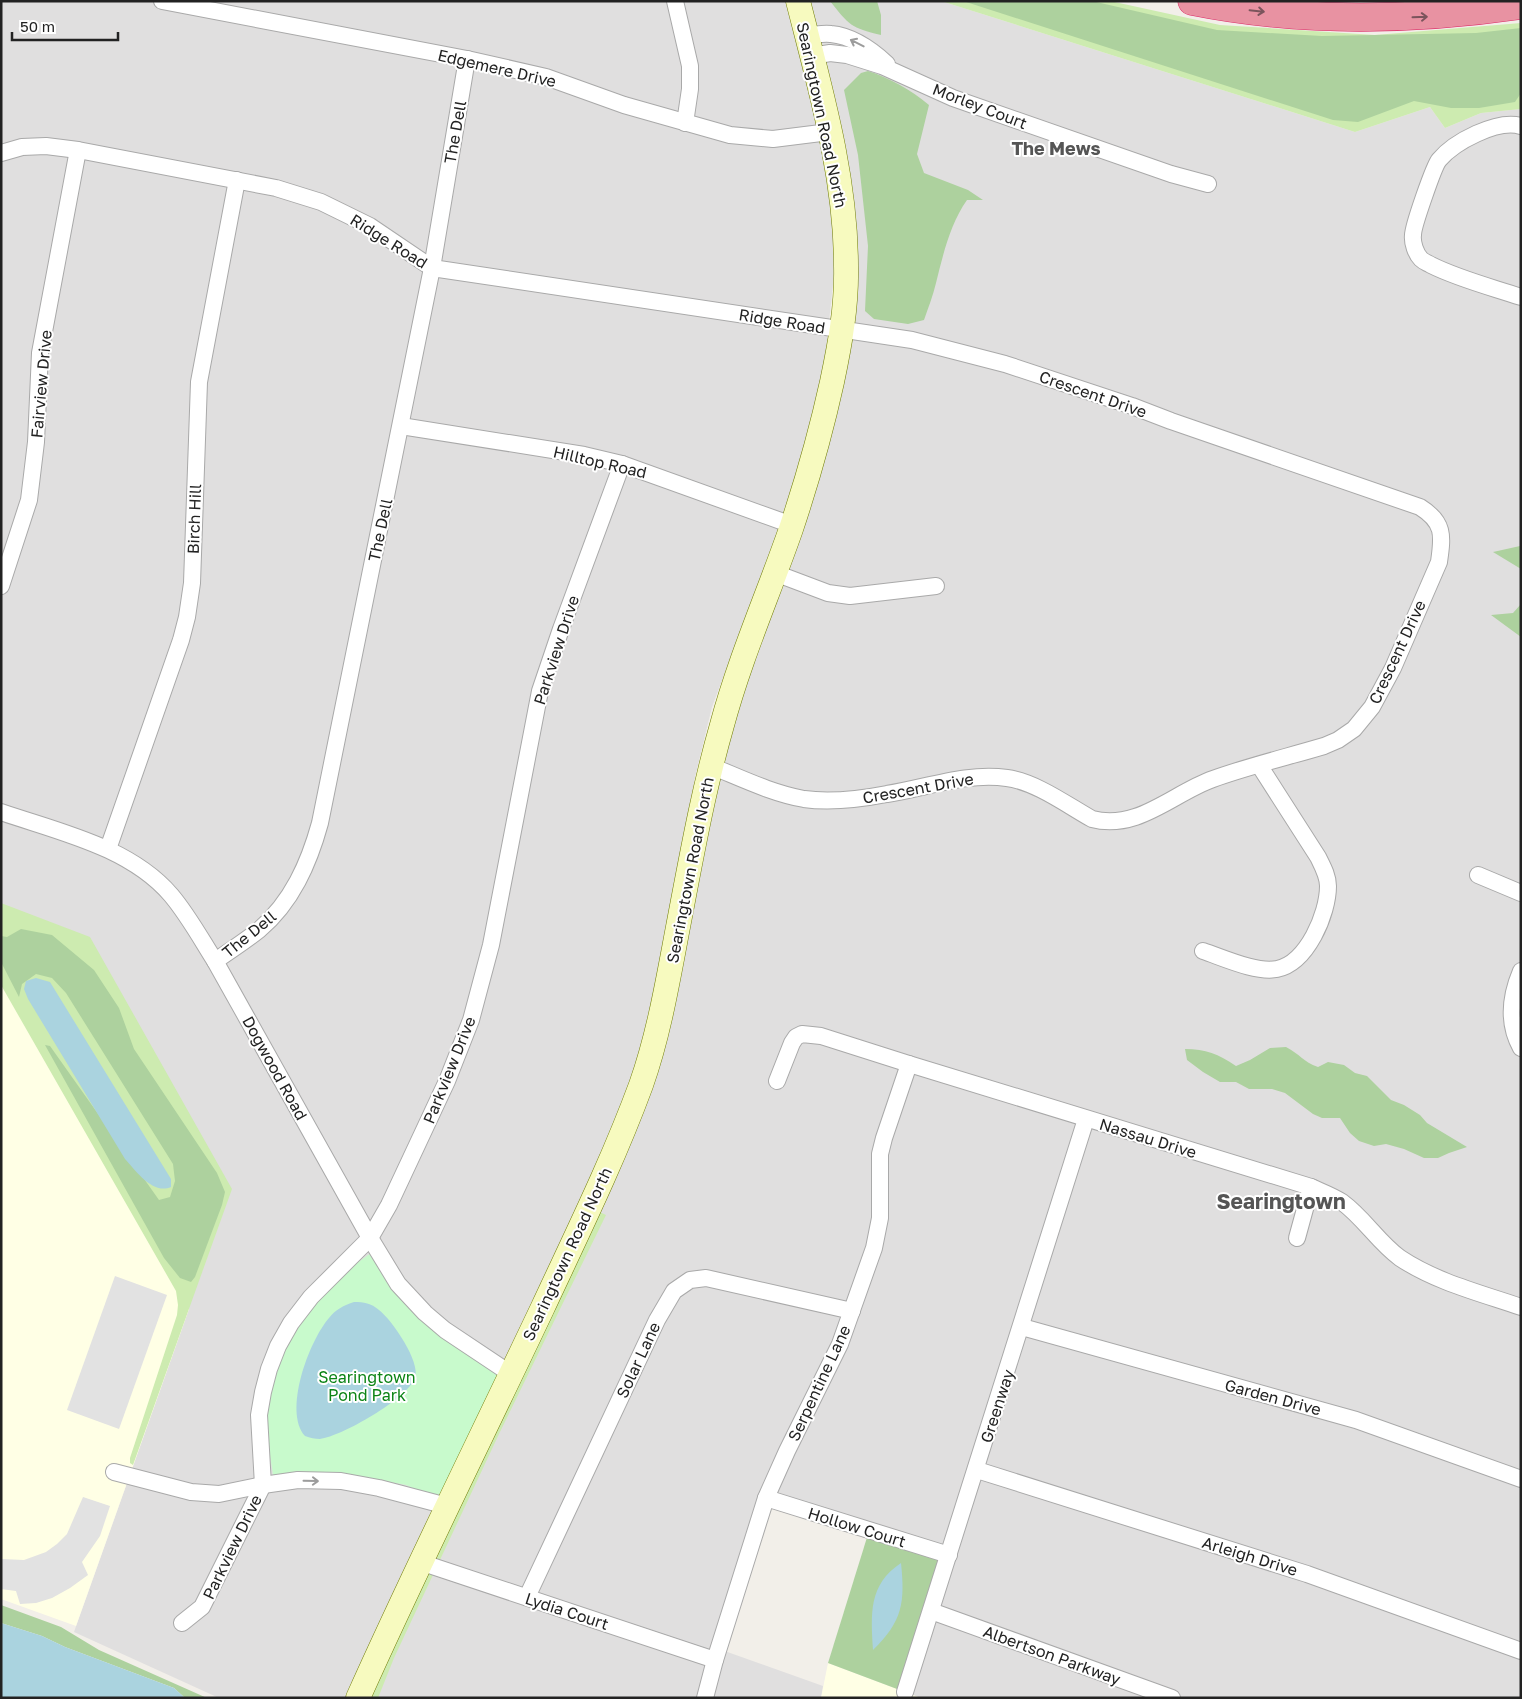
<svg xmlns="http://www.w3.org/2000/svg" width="1522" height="1699" viewBox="0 0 1522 1699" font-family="'Golos Text',sans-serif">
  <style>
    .residential { fill: #e0dfdf; fill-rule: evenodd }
    .education { fill: #ffffe5 }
    .grass { fill: #cdebb0 }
    .forest { fill: #add19e }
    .park { fill: #c8facc }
    .parking { fill: #e2e2e2 }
    .water { fill: #aad3df }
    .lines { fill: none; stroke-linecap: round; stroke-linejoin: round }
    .street-casing { stroke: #a9a9a9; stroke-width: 18 }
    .secondary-casing { stroke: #707d05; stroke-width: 25 }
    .highway-casing { stroke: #dc2a67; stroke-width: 29 }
    .street { stroke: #fff; stroke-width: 16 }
    .secondary { stroke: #f7fabf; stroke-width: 24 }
    .highway { stroke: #e892a2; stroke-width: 28 }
    .oneway { stroke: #7b545c }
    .oneway2 { stroke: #9c9c9c }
    .labels { text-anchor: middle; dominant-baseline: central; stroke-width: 4; stroke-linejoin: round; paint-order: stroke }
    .street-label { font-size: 16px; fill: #222; stroke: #fff }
    .park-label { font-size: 16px; fill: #0c8416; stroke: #fff }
    .neighbourhood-label { font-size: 18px; font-weight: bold; fill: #555; stroke: #fff }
    .district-label { font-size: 21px; font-weight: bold; fill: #555; stroke: #fff }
  </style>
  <rect width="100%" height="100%" fill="#f2efe9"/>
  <path class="residential" d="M1,1H788L810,84L826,158L837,247L823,378L797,480L712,707L695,777L669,959L693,824L719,727L732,679L775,573L811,476L829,403L842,330L846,265L845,229L841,191L829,132L797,1H941L1355,132L1430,107L1445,128L1481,113L1521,109V1698H921L905,1692L949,1555L766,1498L719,1649L823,1686L821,1698H219L74,1632L189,1309L1,973ZM465,1466L447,1506L401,1600L418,1561Z"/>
  <g class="education">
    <polygon points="1,973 189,1309 76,1626 1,1599"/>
    <polygon points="828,1663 921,1698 821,1698"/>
  </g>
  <g class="grass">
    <polygon points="941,1 1110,1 1220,25 1375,35 1521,23 1521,109 1481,113 1445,128 1430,107 1355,132"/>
    <polygon points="1,903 90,937 232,1189 133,1465 130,1463 130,1458 177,1315 178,1305 176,1291 1,985"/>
    <polygon points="587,1206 606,1215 499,1434 394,1658 378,1698 355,1698"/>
  </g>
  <g class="forest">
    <path d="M830,1H877L881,15V35C851,28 849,25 830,1Z"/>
    <polygon points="963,1 1092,1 1217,30 1322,36 1476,33 1521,28 1521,93 1515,102 1479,108 1451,108 1414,101 1358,122 1333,120"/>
    <path d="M868,71C890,78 911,90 929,105L917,154L924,173L968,190L983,200H967C950,224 943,255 936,283C933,296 928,308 924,320L908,324L874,319L865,311L868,246L858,155L844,90L861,73Z"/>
    <polygon points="1521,546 1521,569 1493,552 1520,546"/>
    <polygon points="1521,604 1521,637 1491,615 1513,613"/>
    <polygon points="21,929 52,935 94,970 119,1008 134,1049 217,1173 225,1192 222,1205 195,1277 191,1282 180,1278 164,1258 45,1045 50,1046 159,1200 170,1197 175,1181 173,1164 66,993 52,978 36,974 22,984 19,997 1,962 1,936 7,937"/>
    <path d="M1286,1047C1300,1054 1303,1062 1318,1067L1328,1062L1344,1065L1355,1073L1367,1076L1391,1100L1404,1105L1420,1115L1427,1123L1467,1147L1449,1153L1438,1158H1424L1404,1149L1386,1144L1374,1146L1359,1141L1350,1133L1340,1118H1322L1313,1114L1285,1093L1272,1089H1249L1236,1082H1220L1203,1072L1187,1060L1185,1049C1206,1049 1218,1054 1236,1066L1250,1060L1270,1048Z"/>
    <polygon points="869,1531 949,1555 905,1692 828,1663"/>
    <polygon points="1,1605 61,1627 99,1650 207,1698 185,1698 174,1688 65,1647 42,1636 1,1623"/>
  </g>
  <polygon class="park" points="371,1253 389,1282 510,1374 447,1503 406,1485 358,1476 273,1475 264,1417 276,1364 292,1328 340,1275"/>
  <g class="parking">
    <polygon points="115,1276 167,1295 119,1429 67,1410"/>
    <polygon points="83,1497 110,1506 100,1536 82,1562 88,1575 70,1588 52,1598 36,1603 20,1604 16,1591 1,1589 1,1559 24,1560 46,1552 57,1544 67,1534"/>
  </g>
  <g class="water">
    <path d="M36,978L50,982L171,1179V1187C153,1195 136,1171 125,1159L28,999L24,989L26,981Z"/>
    <path d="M354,1302C364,1302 371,1303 379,1310C392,1320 421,1362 415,1378C407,1399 342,1436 320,1439C315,1439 310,1438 305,1436C283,1411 309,1341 329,1318C335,1310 344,1305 354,1302Z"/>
    <path d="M901,1563C905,1602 903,1621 873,1650C871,1614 868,1585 901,1563Z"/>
    <polygon points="1,1623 42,1636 65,1647 174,1688 185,1698 1,1698"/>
  </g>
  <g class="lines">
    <g class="street-casing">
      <g id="street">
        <polyline points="162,1 467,59 546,77 624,105 730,135 773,139 829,132"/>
        <polyline points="675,1 690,66 690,89 685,123"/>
        <path d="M806,35C814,35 823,33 831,34C852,36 872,50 887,64"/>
        <polyline points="812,56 830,53 847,55 882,66 953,98 1171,174 1208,184"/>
        <path d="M1521,126C1497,119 1454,142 1439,160C1434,166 1413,226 1413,235C1412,243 1416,254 1421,259C1424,262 1428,263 1431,265C1459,279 1491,287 1521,297"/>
        <path d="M1,153L22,147L46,146L78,150L276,188L321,202L370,226L432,268L912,340L1005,364L1132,406L1171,421L1420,507C1444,522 1443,535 1439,562L1393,668L1372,707L1354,729L1338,740L1324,746C1287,757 1249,766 1213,779C1173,793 1138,831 1092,819C1067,805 1036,782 1007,778C967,772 926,788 887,794C861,799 831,803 804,799C771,793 741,778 711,766"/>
        <polyline points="401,426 584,455 622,464 792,525"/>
        <polyline points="775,573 828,593 850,596 936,586"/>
        <polyline points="1,586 29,500 36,442 40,353 78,150"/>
        <path d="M1,812C59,832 130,847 171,895C188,915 201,939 215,961L370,1238L398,1284L425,1313L445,1330L511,1374"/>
        <polyline points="108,849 181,640 187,617 192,583 199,382 237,180"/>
        <polyline points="1478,875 1521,893"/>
        <path d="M1203,951C1224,958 1256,973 1277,969C1307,963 1328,914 1328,886C1328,876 1323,867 1318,857L1259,765"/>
        <path d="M215,961C230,951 245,941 259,930C292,902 309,863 320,823L432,268L467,59"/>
        <path d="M1521,971C1510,997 1507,1023 1521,1048"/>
        <path d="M777,1081L792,1043L796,1037L802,1034L821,1036L909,1064L1311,1187C1322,1192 1333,1196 1342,1202C1364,1218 1378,1242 1400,1258C1436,1282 1480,1293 1521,1307"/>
        <polyline points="1297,1238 1311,1187"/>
        <polyline points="1022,1327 1356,1420 1521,1479"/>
        <polyline points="977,1470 1307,1574 1521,1651"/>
        <polyline points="114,1472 191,1492 219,1494 263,1485 298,1480 341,1481 379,1488 447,1506"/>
        <polyline points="766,1498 949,1555"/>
        <polyline points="420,1562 715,1660"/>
        <polyline points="527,1597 657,1320 674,1291 690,1280 706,1278 852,1311"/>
        <polyline points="931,1611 1172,1698"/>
        <polyline points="182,1623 202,1607 263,1485 259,1415 263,1392 269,1369 278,1346 291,1323 311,1297 370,1238 389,1205 447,1081 471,1020 491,945 540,691 561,629 622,464"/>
        <polyline points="905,1692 1086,1119"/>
        <polyline points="705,1698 715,1660 766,1498 787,1451 840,1344 874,1248 880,1218 880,1154 884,1138 909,1064"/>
      </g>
    </g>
    <g class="secondary-casing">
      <path id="secondary" d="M358,1698C417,1566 481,1438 543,1307C577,1234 613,1161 641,1085C659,1034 668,980 678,927C691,859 703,791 722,725C740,658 768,595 791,529C807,481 821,432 832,382C840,344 847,306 846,266C846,176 820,88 798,1"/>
    </g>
    <g class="highway-casing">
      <path id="highway" d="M1192,1C1301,23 1411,21 1521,5"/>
    </g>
    <use href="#street" class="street"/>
    <use href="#secondary" class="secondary"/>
    <use href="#highway" class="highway"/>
  </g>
  <defs><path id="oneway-shaft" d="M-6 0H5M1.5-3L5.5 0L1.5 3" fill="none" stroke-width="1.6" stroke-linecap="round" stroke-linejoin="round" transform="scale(1.25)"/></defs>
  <g class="oneway">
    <use href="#oneway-shaft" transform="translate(1257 11) rotate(6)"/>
    <use href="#oneway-shaft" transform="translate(1420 17) rotate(-2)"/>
  </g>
  <g class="oneway2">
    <use href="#oneway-shaft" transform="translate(857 43) rotate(-153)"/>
    <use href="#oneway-shaft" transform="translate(311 1481) rotate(1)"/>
  </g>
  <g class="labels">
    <g class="street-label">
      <text transform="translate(497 68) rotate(13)">Edgemere Drive</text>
      <text transform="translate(980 106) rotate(21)">Morley Court</text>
      <text transform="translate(822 115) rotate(78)">Searingtown Road North</text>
      <text transform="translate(455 132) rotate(-80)">The Dell</text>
      <text transform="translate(389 241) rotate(32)">Ridge Road</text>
      <text transform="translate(782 321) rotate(9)">Ridge Road</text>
      <text transform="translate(41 384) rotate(-85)">Fairview Drive</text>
      <text transform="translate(1093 394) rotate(19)">Crescent Drive</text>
      <text transform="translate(600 462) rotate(13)">Hilltop Road</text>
      <text transform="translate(194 519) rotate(-88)">Birch Hill</text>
      <text transform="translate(380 530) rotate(-78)">The Dell</text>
      <text transform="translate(556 650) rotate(-72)">Parkview Drive</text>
      <text transform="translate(1397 652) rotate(-65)">Crescent Drive</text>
      <text transform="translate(918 788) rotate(-10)">Crescent Drive</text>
      <text transform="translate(690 870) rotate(-79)">Searingtown Road North</text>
      <text transform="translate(249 934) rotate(-39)">The Dell</text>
      <text transform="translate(275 1068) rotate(61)">Dogwood Road</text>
      <text transform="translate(449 1070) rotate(-68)">Parkview Drive</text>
      <text transform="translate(1148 1138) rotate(17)">Nassau Drive</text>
      <text transform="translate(567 1254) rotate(-65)">Searingtown Road North</text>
      <text transform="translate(638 1360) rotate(-65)">Solar Lane</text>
      <text transform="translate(819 1383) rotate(-65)">Serpentine Lane</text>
      <text transform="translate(1273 1397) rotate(15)">Garden Drive</text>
      <text transform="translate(997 1406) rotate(-72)">Greenway</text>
      <text transform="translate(857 1527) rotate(17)">Hollow Court</text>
      <text transform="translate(232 1547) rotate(-64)">Parkview Drive</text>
      <text transform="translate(1250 1556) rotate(17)">Arleigh Drive</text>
      <text transform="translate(567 1611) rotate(18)">Lydia Court</text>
      <text transform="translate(1052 1655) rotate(20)">Albertson Parkway</text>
    </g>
    <g class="park-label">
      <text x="367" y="1377">Searingtown<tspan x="367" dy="18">Pond Park</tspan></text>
    </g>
    <g class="neighbourhood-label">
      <text x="1056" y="148">The Mews</text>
    </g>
    <g class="district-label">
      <text x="1281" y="1201">Searingtown</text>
    </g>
  </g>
  <rect width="1522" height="1699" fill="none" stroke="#222222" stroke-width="5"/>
  <path d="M12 32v8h106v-8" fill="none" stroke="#222222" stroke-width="2.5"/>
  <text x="20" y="32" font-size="15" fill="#222222" stroke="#ffffff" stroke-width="4" paint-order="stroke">50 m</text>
</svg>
